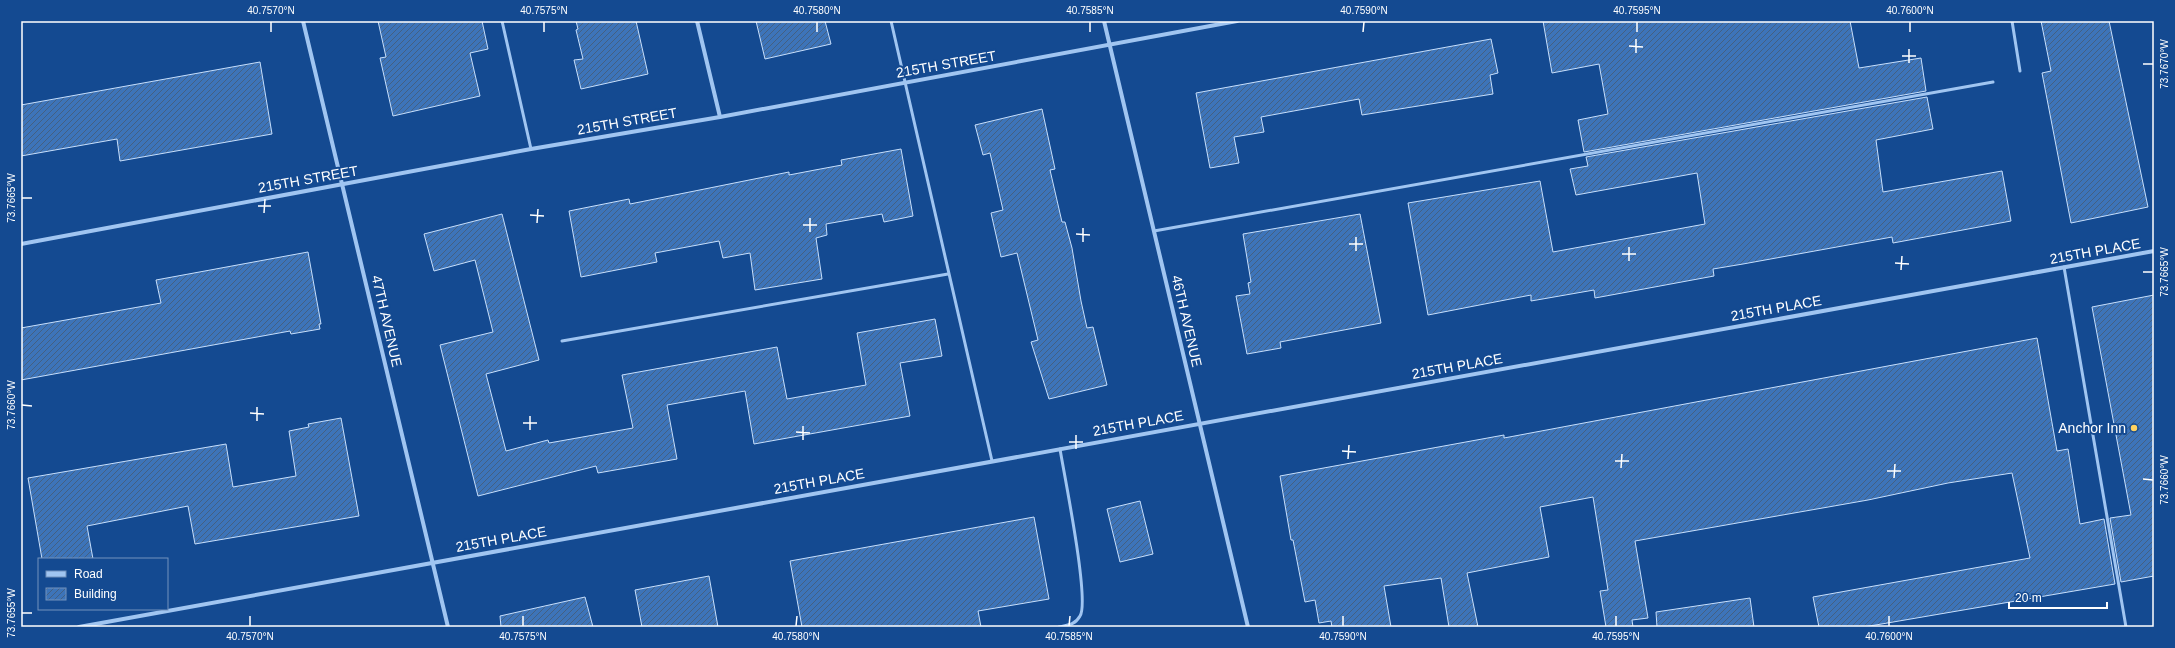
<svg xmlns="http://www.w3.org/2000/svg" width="2175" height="648" viewBox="0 0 2175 648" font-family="Arial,sans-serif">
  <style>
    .building { fill: url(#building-hatch); stroke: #c7dffc }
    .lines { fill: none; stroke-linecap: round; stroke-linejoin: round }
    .lane { stroke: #a0c5f1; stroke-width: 3 }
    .street { stroke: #a0c5f1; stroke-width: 4 }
    .ticks { fill: none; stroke: #fff; stroke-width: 1.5 }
    .poi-dot { fill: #ffd260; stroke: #144a91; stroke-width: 1.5 }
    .labels { text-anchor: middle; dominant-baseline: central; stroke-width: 4; stroke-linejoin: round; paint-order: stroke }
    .street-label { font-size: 14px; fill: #fff; stroke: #144a91 }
    .poi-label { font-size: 14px; fill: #fff; stroke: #144a91; text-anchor: end }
    .neatline { fill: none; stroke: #fff; stroke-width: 1.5 }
    .ticks-label { font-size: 10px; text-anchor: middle; fill: #fff }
  </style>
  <defs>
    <pattern id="building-hatch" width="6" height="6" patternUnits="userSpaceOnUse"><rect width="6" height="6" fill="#3d74b9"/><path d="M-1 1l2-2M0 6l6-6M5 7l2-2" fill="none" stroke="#446082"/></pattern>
  </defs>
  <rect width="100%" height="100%" fill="#144a91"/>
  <g class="building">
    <polygon points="378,21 482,21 488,49 470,53 480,96 393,116 380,58 386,57"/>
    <polygon points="576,21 636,21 648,74 581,89 574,60 583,59 576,30 578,29"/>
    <polygon points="756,21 825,21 831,44 765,59"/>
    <polygon points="1543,21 1850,21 1859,68 1921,58 1926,91 1584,152 1578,120 1608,114 1599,64 1552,73"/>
    <polygon points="2041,21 2109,21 2148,207 2071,223 2042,73 2051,71"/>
    <polygon points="1491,39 1498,73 1490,75 1493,94 1362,115 1359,99 1261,117 1264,132 1234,137 1239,163 1210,168 1196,93"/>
    <polygon points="260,62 272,134 120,161 117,139 21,156 21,105"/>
    <polygon points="1927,97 1933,129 1876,140 1883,192 2002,171 2011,221 1893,243 1892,237 1743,264 1713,269 1714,276 1595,298 1594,290 1531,301 1531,295 1428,315 1408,203 1540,181 1553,252 1705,224 1697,173 1576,195 1570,169 1588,166 1586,157"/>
    <polygon points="1042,109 1055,169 1050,170 1062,222 1065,222 1072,248 1081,301 1087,328 1093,327 1107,385 1049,399 1031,342 1038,340 1017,253 1001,257 991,213 1003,210 990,153 983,155 975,125"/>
    <polygon points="901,149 913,216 884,222 882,214 826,224 827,235 816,238 822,279 755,290 750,253 723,258 719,241 655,253 657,262 581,277 569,211 629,199 630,204 789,172 789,175 815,170 842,165 841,160"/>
    <polygon points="502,214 539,360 486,374 506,451 548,440 549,443 633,428 622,375 777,347 787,399 826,392 866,385 857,333 935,319 942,356 900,363 910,416 754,444 745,391 667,405 677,459 598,473 596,466 478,496 440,345 493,332 475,260 434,271 424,234"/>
    <polygon points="1360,214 1381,323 1280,342 1281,348 1247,354 1236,296 1250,294 1248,283 1251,282 1243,234"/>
    <polygon points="308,252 321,324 319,324 320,329 291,334 290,331 21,380 21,328 161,303 156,280"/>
    <polygon points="2154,295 2154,576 2121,582 2110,518 2131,515 2092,307"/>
    <polygon points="2037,338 2057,451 2068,449 2080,524 2104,519 2115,584 1864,627 1819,627 1813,597 2030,558 2012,473 1948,483 1868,500 1635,541 1648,618 1632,620 1633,627 1606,627 1600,591 1608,590 1593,497 1540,507 1549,557 1467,573 1478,627 1449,627 1441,578 1384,586 1391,627 1332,627 1331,621 1319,623 1315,600 1305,602 1293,540 1291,540 1280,476 1504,435 1504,438"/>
    <polygon points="341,418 359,516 195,544 188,506 87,526 93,559 42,559 28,478 226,444 233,487 296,476 289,431 309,427 308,424"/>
    <polygon points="1140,501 1153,554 1120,562 1107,509"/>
    <polygon points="1034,517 1049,599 978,611 981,627 802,627 790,561"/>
    <polygon points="709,576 718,627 642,627 635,590"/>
    <polygon points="585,597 593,627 501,627 500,616"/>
    <polygon points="1750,598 1754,627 1657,627 1656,612"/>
  </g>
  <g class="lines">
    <g class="lane">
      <polyline points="502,21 531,149"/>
      <polyline points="891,21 992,461"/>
      <polyline points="2012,21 2020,71"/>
      <polyline points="1154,231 1993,82"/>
      <polyline points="2064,267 2126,627"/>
      <polyline points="562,341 948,274"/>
      <path d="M1059,627C1068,625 1075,625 1080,616C1090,601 1064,474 1060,449"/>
    </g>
    <g class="street">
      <polyline points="303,21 448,627"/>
      <polyline points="697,21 720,117"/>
      <polyline points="1104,21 1248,627"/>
      <polyline points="21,244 531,149 720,117 1237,21"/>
      <polyline points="79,627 2154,251"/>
    </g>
  </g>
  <path class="ticks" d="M271,32V22M544,32V22M817,32V22M1090,32V22M1363,32L1364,22M1637,32V22M1910,32V22M1629,46L1643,47M1636,53V39M1902,56H1916M1909,63V49M2143,64H2153M22,198H32M258,206H271M264,213L265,199M530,215L544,216M537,223L538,209M803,225H817M810,232V218M1076,234L1090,235M1083,242V228M1349,244H1363M1356,251V237M1622,254H1636M1629,261V247M1895,263L1909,264M1901,270L1902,256M2143,272H2153M22,405L32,406M250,413L264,414M257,421V407M523,423H537M530,430V416M796,432L810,433M803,440V426M1069,442H1083M1076,449V435M1342,451L1356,452M1348,459L1349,445M1615,461H1629M1621,468L1622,454M1887,471H1901M1894,478L1895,464M2143,479L2153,480M22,613H32M250,626V616M523,626V616M796,626L797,616M1069,626L1070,616M1343,626V616M1616,626V616M1889,626V616"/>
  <circle class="poi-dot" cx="2134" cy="428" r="4"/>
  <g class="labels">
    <g class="street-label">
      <text transform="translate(946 64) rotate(-10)">215TH STREET</text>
      <text transform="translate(627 121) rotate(-10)">215TH STREET</text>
      <text transform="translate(308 179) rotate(-10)">215TH STREET</text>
      <text transform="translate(2095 251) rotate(-10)">215TH PLACE</text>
      <text transform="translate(1776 308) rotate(-10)">215TH PLACE</text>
      <text transform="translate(387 321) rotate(77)">47TH AVENUE</text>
      <text transform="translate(1187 321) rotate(77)">46TH AVENUE</text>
      <text transform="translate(1457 366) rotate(-10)">215TH PLACE</text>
      <text transform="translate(1138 423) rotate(-10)">215TH PLACE</text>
      <text transform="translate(819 481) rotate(-10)">215TH PLACE</text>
      <text transform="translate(501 539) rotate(-10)">215TH PLACE</text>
    </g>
    <g class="poi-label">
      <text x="2126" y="428">Anchor Inn</text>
    </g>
  </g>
  <rect width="2175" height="648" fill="none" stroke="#144a91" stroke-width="44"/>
  <rect x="38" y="558" width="130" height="52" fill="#144a91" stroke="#7292bd"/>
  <rect x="46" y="571" width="20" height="6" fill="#a0c5f1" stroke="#7292bd"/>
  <text x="74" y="578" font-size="12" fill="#ffffff">Road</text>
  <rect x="46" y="588" width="20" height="12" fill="url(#building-hatch)" stroke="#7292bd"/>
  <text x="74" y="598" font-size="12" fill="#ffffff">Building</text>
  <path d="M2009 602v6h98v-6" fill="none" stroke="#ffffff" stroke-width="2"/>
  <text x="2015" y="602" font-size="12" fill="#ffffff" stroke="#144a91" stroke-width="3" paint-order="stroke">20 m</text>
  <rect x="22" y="22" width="2131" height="604" class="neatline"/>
  <g class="ticks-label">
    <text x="271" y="14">40.7570°N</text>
    <text x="544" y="14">40.7575°N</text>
    <text x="817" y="14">40.7580°N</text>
    <text x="1090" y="14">40.7585°N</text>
    <text x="1364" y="14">40.7590°N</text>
    <text x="1637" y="14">40.7595°N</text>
    <text x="1910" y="14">40.7600°N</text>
    <text transform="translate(2164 64) rotate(-90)" y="4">73.7670°W</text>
    <text transform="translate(11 198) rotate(-90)" y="4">73.7665°W</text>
    <text transform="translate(2164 272) rotate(-90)" y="4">73.7665°W</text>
    <text transform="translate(11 405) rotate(-90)" y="4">73.7660°W</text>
    <text transform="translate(2164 480) rotate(-90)" y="4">73.7660°W</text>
    <text transform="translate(11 613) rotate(-90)" y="4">73.7655°W</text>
    <text x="250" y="640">40.7570°N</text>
    <text x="523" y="640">40.7575°N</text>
    <text x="796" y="640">40.7580°N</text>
    <text x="1069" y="640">40.7585°N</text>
    <text x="1343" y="640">40.7590°N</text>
    <text x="1616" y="640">40.7595°N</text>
    <text x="1889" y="640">40.7600°N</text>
  </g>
</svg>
